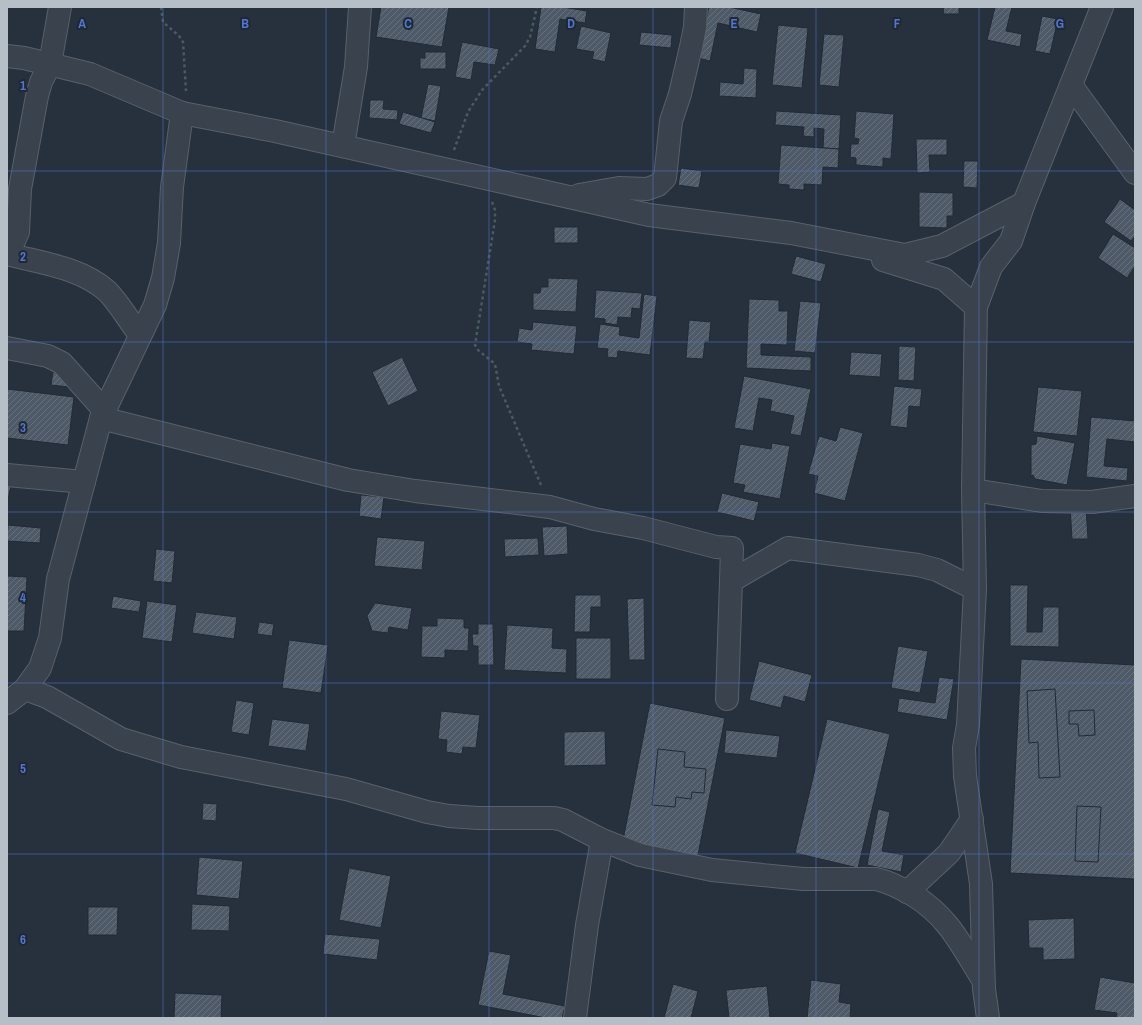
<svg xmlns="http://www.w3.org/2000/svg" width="1142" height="1025" viewBox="0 0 1142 1025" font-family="'Archivo Narrow',sans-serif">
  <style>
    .building { fill: url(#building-hatch); stroke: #212a35 }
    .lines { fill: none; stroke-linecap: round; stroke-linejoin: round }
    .minor-casing { stroke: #58616b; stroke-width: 24 }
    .path { stroke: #485b5d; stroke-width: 2.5; stroke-dasharray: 3 3; stroke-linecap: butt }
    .minor { stroke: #3a434d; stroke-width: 22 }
    .grid { fill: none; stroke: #5375d2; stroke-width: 1; stroke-opacity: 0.55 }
    .grid-label { font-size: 13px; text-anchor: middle; font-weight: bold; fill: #5375d2; stroke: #1f2833; stroke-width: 4; stroke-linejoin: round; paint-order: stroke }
  </style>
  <defs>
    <pattern id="building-hatch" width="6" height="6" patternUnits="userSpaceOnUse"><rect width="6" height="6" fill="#4f5a68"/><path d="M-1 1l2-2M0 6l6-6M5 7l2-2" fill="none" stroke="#66707c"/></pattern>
  </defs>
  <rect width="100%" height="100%" fill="#26313d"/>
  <g class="building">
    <polygon points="381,7 449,7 442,47 376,37"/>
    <polygon points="541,7 562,7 587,11 585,23 560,19 555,52 535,49"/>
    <polygon points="709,7 729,7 761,14 757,32 718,23 710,61 698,58"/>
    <polygon points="944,7 959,7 959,14 943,14"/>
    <polygon points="995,7 1012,7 1006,31 1022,34 1020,47 987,40"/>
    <polygon points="1042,16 1058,19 1050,54 1035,51"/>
    <polygon points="778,25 808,28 802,88 772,85"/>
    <polygon points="581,26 611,33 605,62 592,59 594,52 576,49"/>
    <polygon points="641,32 672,35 671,48 639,45"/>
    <polygon points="824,34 844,35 839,87 819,85"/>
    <polygon points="462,42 499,49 495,65 474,62 471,80 455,77"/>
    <polygon points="425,52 446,52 446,69 420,69 420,58 425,58"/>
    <polygon points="744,68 757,69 756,98 719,96 720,82 743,84"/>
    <polygon points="428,84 441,86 435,121 421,118"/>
    <polygon points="370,100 384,100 383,109 398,110 397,120 369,118"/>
    <polygon points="776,111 841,115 839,149 823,148 824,129 814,128 814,137 803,136 804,127 775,125"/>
    <polygon points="856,111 894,114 891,159 883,158 883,167 856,165 856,158 850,157 851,144 858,144 859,139 854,138"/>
    <polygon points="403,112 435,122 431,133 399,124"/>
    <polygon points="916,139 947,139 947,155 929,155 930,172 917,173"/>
    <polygon points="781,145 839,149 838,168 823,167 822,185 804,184 804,190 789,189 789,185 778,184"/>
    <polygon points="964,161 978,161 977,188 963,187"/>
    <polygon points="681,168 702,171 699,188 678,185"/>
    <polygon points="919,192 953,193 953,216 947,216 947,228 919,227"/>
    <polygon points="1120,199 1135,210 1135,236 1131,241 1104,222"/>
    <rect x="554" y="227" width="24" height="16"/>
    <polygon points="1113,234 1135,248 1135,266 1127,278 1098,258"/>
    <polygon points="796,256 826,264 821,282 791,274"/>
    <polygon points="548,278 578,279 576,312 533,310 533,293 540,293 541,287 548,287"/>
    <polygon points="596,290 642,293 640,309 632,308 631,318 618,317 617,325 605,323 605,319 594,318"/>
    <polygon points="644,294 657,296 650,355 618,351 617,358 607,357 608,349 597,348 600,324 620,327 619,335 639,338"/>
    <polygon points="749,299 779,300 779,311 788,311 787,345 761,344 761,355 811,357 811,371 746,368"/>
    <polygon points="800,301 821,303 815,353 794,351"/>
    <polygon points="689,320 711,322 709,342 705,342 703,359 686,358"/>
    <polygon points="533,322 577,326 574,354 531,350 532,344 517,342 519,328 532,330"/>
    <polygon points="899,346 916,347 914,381 898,380"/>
    <polygon points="851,352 882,354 880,377 849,375"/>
    <polygon points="402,357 418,391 388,406 372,372"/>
    <polygon points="68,365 80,366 78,388 51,385 53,372 67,373"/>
    <polygon points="744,376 811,389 801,436 790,434 794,416 770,411 772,400 759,398 753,431 734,428"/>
    <polygon points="894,386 922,389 920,407 909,406 907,428 890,426"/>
    <polygon points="1038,387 1082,391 1077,436 1033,432"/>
    <polygon points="7,389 74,397 68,445 7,438"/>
    <polygon points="1091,417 1135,421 1135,442 1107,439 1104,466 1128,468 1127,481 1086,477"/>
    <polygon points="840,427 863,433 845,501 814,493 818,476 808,474 819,436 836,441"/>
    <polygon points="1037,436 1075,443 1067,485 1035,479 1033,475 1031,476 1031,445 1036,444"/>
    <polygon points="772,443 790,446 780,499 743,492 745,485 733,483 740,444 771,449"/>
    <polygon points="7,475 13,476 7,504"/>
    <polygon points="722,493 759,502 754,521 717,512"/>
    <polygon points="361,495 384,497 381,519 359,516"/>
    <polygon points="1070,506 1086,506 1088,539 1072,539"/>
    <polygon points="8,525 41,528 40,543 7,541"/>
    <polygon points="567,526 568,554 544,556 542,527"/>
    <polygon points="377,537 425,541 422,570 374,566"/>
    <polygon points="538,538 539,555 505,557 504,539"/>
    <polygon points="156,549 175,551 172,583 153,581"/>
    <polygon points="7,576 27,577 24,631 7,631"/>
    <polygon points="1010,585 1028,585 1027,632 1042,632 1043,607 1059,607 1059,647 1010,646"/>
    <polygon points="575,595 601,595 601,607 591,607 590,632 574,632"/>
    <polygon points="113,596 141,601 139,612 111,608"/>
    <polygon points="644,598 645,660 629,660 627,599"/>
    <polygon points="147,601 177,605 172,642 142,638"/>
    <polygon points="375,603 412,608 408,630 389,627 388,633 372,631 367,616"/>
    <polygon points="196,612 237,617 234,639 192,633"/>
    <polygon points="437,618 464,619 464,628 469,628 468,651 445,650 445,658 421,657 422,626 437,626"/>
    <polygon points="259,622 274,624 272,636 257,634"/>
    <polygon points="478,624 493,624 494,665 478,665 478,646 473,646 472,634 478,634"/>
    <polygon points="507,625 553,628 552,648 567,649 566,673 504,670"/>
    <rect x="576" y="638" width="35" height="41"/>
    <polygon points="289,640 328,645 321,693 282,688"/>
    <polygon points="898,646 928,651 920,693 891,688"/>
    <polygon points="1021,659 1135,665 1135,879 1010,873"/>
    <polygon points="759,661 812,675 805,702 784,696 781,708 749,700"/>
    <polygon points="939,677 954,679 947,720 897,712 899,698 935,703"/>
    <polygon points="1055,689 1060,777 1039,778 1038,742 1029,743 1027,691"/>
    <polygon points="236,700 254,703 249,735 231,732"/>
    <polygon points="650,703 725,718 697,860 622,845"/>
    <polygon points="1094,710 1095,735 1079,736 1078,724 1069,724 1069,711"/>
    <polygon points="441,711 480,715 476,748 463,747 462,754 446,752 447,740 438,739"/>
    <polygon points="272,719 310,724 306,751 268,746"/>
    <polygon points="827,719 890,734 858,868 795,853"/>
    <polygon points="726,730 780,736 777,758 724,753"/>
    <polygon points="605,731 606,765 564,766 564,732"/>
    <polygon points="658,749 685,752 684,767 706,769 704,793 692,792 691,799 676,797 675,807 652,805"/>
    <polygon points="203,803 217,804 216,821 202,820"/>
    <polygon points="1077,806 1101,807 1098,862 1075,861"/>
    <polygon points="878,809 890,812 882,851 904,855 901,872 867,865"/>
    <polygon points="199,857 243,861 239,899 196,895"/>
    <polygon points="349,868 391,876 381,928 339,920"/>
    <polygon points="192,904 230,906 229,931 191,930"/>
    <polygon points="88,907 118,907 117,935 88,935"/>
    <polygon points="1074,918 1075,959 1043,960 1043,948 1029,948 1028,920"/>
    <polygon points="325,934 380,939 377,960 323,954"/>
    <polygon points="489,951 511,955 503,994 565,1006 562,1018 546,1018 478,1005"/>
    <polygon points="1100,977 1135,983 1135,1018 1116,1018 1117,1013 1094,1010"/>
    <polygon points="811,980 841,984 839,1002 851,1004 850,1018 807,1018"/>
    <polygon points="673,984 698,991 691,1018 664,1018"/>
    <polygon points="767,986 770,1018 729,1018 726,990"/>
    <polygon points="175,993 222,995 221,1018 174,1018"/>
  </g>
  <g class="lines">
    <g class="minor-casing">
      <g id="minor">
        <polyline points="7,56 24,58 90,74 182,113 275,131 649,215 791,233 905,255 942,246 1024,203"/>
        <polyline points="1071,85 1135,173"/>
        <polyline points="343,146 356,67 360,7"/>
        <polyline points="579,195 619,188 647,189 658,185 665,178 671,121 680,94 691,47 695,27 696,7"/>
        <polyline points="7,248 14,241 18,232 20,189 37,96 41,82 50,64 60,7"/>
        <path d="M7,254C40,263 80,267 107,291C119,303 129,321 140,335"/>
        <polyline points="883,260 944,279 976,307"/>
        <polyline points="7,348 48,356 62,363 104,410"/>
        <polyline points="101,418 348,480 415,491 550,507 594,519 643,528 716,547 732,548 731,581 788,548 918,565 937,570 975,589"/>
        <polyline points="7,475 84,482"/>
        <polyline points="973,490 1042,501 1092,502 1135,496"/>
        <path d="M25,689L47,697L121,739L181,757L346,789L427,812L449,816L478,818H554L563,820L602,840L640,855L712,870L803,879H876C890,882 901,888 913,895C949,917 961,945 983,980"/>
        <polyline points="727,699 731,581"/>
        <polyline points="7,703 25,689 40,668 50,638 58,579 101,418 155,305 163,278 169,243 172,187 182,113"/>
        <polyline points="907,892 949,853 972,819"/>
        <polyline points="575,1018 587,925 602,840"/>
        <polyline points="988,1018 984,989 981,884 965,776 964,748 968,725 975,589 973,490 976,307 991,267 1011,241 1024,203 1102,7"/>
      </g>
    </g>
    <g class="path">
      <polyline points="161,7 163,22 179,36 183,42 186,91"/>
      <polyline points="454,150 468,112 482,90 525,46 530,37 537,7"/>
      <polyline points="492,202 495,210 495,220 475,345 478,350 495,364 499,386 541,485"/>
    </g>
    <use href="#minor" class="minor"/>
  </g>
  <path class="grid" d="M163,7V1018M326,7V1018M489,7V1018M653,7V1018M816,7V1018M979,7V1018M7,171H1135M7,342H1135M7,512H1135M7,683H1135M7,854H1135"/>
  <g class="grid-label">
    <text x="82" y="28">A</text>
    <text x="245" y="28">B</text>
    <text x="408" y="28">C</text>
    <text x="571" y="28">D</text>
    <text x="734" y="28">E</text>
    <text x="897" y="28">F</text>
    <text x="1060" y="28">G</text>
    <text x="23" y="90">1</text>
    <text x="23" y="261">2</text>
    <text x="23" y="432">3</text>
    <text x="23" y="602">4</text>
    <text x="23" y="773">5</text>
    <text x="23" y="944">6</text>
  </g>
  <rect width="1142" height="1025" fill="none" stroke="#b6bec8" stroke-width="16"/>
</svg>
